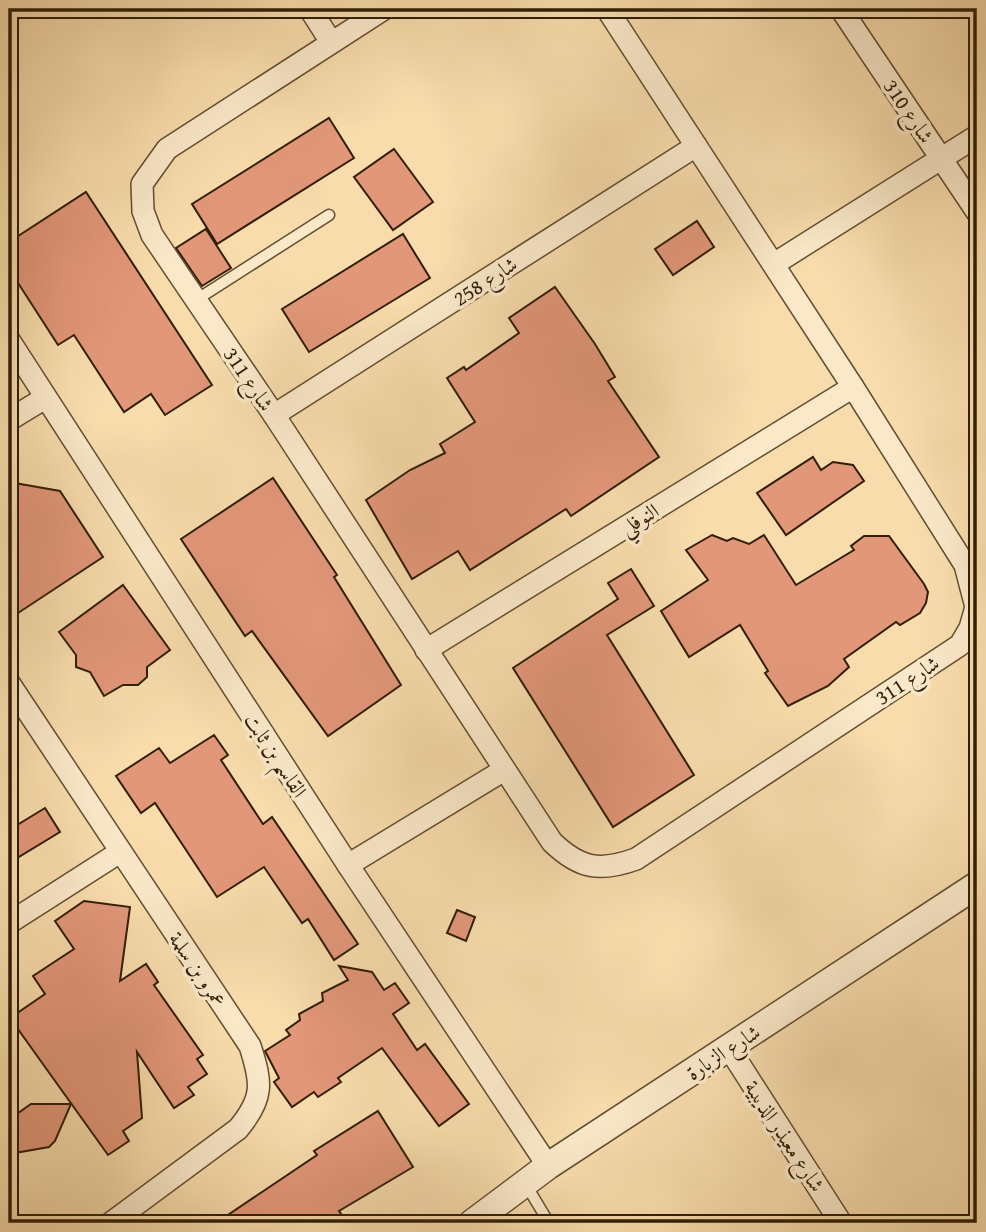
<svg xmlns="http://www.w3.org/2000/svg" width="986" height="1232" viewBox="0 0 986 1232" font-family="'Gentium Book Plus',Amiri,serif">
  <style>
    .building { fill: #e29779; stroke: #301e06; stroke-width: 2 }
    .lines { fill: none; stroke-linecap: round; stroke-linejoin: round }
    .service-casing { stroke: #624e30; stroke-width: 13 }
    .minor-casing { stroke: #624e30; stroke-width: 24 }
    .tertiary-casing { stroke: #624e30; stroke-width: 29 }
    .service { stroke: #fae8c9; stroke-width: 10 }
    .minor { stroke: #fae8c9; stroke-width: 21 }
    .tertiary { stroke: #fae8c9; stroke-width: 26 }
    .labels { text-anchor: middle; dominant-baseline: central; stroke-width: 7; stroke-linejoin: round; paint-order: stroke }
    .street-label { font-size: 21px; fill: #301e06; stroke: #fae8c9 }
  </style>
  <rect width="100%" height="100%" fill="#f8dcac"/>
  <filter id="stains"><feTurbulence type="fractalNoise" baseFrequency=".00286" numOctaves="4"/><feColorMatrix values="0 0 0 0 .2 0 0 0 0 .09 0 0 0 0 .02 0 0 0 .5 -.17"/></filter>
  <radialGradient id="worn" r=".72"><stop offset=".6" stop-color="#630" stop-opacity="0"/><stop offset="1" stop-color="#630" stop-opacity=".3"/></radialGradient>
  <g class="building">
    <polygon points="329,118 354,158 217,244 192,204"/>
    <polygon points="394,149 433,202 393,230 354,177"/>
    <polygon points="86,192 212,385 165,415 151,394 124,412 74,335 58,345 9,269 9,242"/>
    <polygon points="697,221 714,247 673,275 655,249"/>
    <polygon points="206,229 231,268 202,286 176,248"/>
    <polygon points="403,234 430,278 309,352 282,309"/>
    <polygon points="555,287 595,344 615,377 608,381 659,457 571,516 566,509 470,570 458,551 412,579 366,500 410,470 445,453 440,444 475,422 447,378 464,367 466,370 519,333 509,318"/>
    <polygon points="813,457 821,470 833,462 853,465 864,481 786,535 757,493"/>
    <polygon points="273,478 337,575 334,577 401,685 328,736 252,631 245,636 181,539"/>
    <polygon points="9,482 60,491 103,557 9,619"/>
    <polygon points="712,535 727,541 733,538 749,544 764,535 796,585 854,550 851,546 864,536 889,536 924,584 928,592 926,603 920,613 900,625 896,622 844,659 849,667 828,686 788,706 765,673 768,671 740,625 689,657 661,611 708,580 686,550"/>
    <polygon points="631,569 654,606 607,635 694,775 613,827 513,668 618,599 608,583"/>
    <polygon points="123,585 170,650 147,667 147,677 138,685 123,685 104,696 90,672 76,667 76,655 59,632"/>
    <polygon points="214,735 228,755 221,760 263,824 272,817 358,944 334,960 308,919 302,923 264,867 217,897 155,803 141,813 116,776 159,748 170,763"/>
    <polygon points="45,808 60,832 17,858 9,844 9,830"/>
    <polygon points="84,901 130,907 120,981 146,964 158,982 154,985 203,1055 197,1059 207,1074 188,1087 194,1095 174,1108 137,1052 142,1118 123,1131 129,1141 108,1155 10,1018 45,994 33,976 74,949 55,921"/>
    <polygon points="457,910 475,917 466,941 447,933"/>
    <polygon points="339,966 372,972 384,990 395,983 409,1003 393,1014 417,1050 425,1044 469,1104 439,1126 382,1048 338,1078 341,1082 318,1097 314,1092 292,1107 274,1082 279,1078 265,1051 290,1035 286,1030 300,1020 299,1014 323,1001 322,993 348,980"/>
    <polygon points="31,1104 71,1104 55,1141 49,1147 9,1154 9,1130 14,1116"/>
    <polygon points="378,1111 413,1167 339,1211 348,1223 216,1223 317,1155 314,1151"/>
  </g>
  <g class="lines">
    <g class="service-casing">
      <g id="service">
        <polyline points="196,300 329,215"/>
        <polyline points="525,1183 549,1223"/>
      </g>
    </g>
    <g class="minor-casing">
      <g id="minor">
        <polyline points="310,9 331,42"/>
        <path d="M384,9L167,149L142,184L143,211L152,235L274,415L552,842C580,869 600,872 636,859L960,645L970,628L976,607L965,565L853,387L607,9"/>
        <polyline points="841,9 977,212"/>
        <polyline points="774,264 977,136"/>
        <polyline points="9,340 348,865 548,1166"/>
        <polyline points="274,415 696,146"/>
        <polyline points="9,420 45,398"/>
        <polyline points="426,650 853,387"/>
        <path d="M9,683L250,1046C262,1083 264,1098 238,1129L111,1223"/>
        <polyline points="348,865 504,770"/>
        <polyline points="9,923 120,852"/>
        <polyline points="729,1048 841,1223"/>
      </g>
    </g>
    <g class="tertiary-casing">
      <polyline id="tertiary" points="472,1223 548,1166 977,885"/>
    </g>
    <use href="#service" class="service"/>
    <use href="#minor" class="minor"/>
    <use href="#tertiary" class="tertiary"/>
  </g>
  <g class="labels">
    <g class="street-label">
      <text transform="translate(909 111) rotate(56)">شارع 310</text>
      <text transform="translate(485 281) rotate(-33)">شارع 258</text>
      <text transform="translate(249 379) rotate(56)">شارع 311</text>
      <text transform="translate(639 519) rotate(-32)">النوفلي</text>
      <text transform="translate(907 680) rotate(-33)">شارع 311</text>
      <text transform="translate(276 755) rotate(57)">القاسم بن ثابت</text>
      <text transform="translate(198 969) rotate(56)">عمرو بن سلمة</text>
      <text transform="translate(723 1052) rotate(-33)">شارع الزبارة</text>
      <text transform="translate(785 1136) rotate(57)">شارع معيذر الذيبية</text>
    </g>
  </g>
  <rect width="986" height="1232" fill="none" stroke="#f8dcac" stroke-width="35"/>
  <rect x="10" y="10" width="965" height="1211" fill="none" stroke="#301e06" stroke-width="3.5"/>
  <rect x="18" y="18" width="951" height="1197" fill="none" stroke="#301e06" stroke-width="2"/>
  <rect width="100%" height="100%" filter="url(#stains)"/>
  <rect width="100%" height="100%" fill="url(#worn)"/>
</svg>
